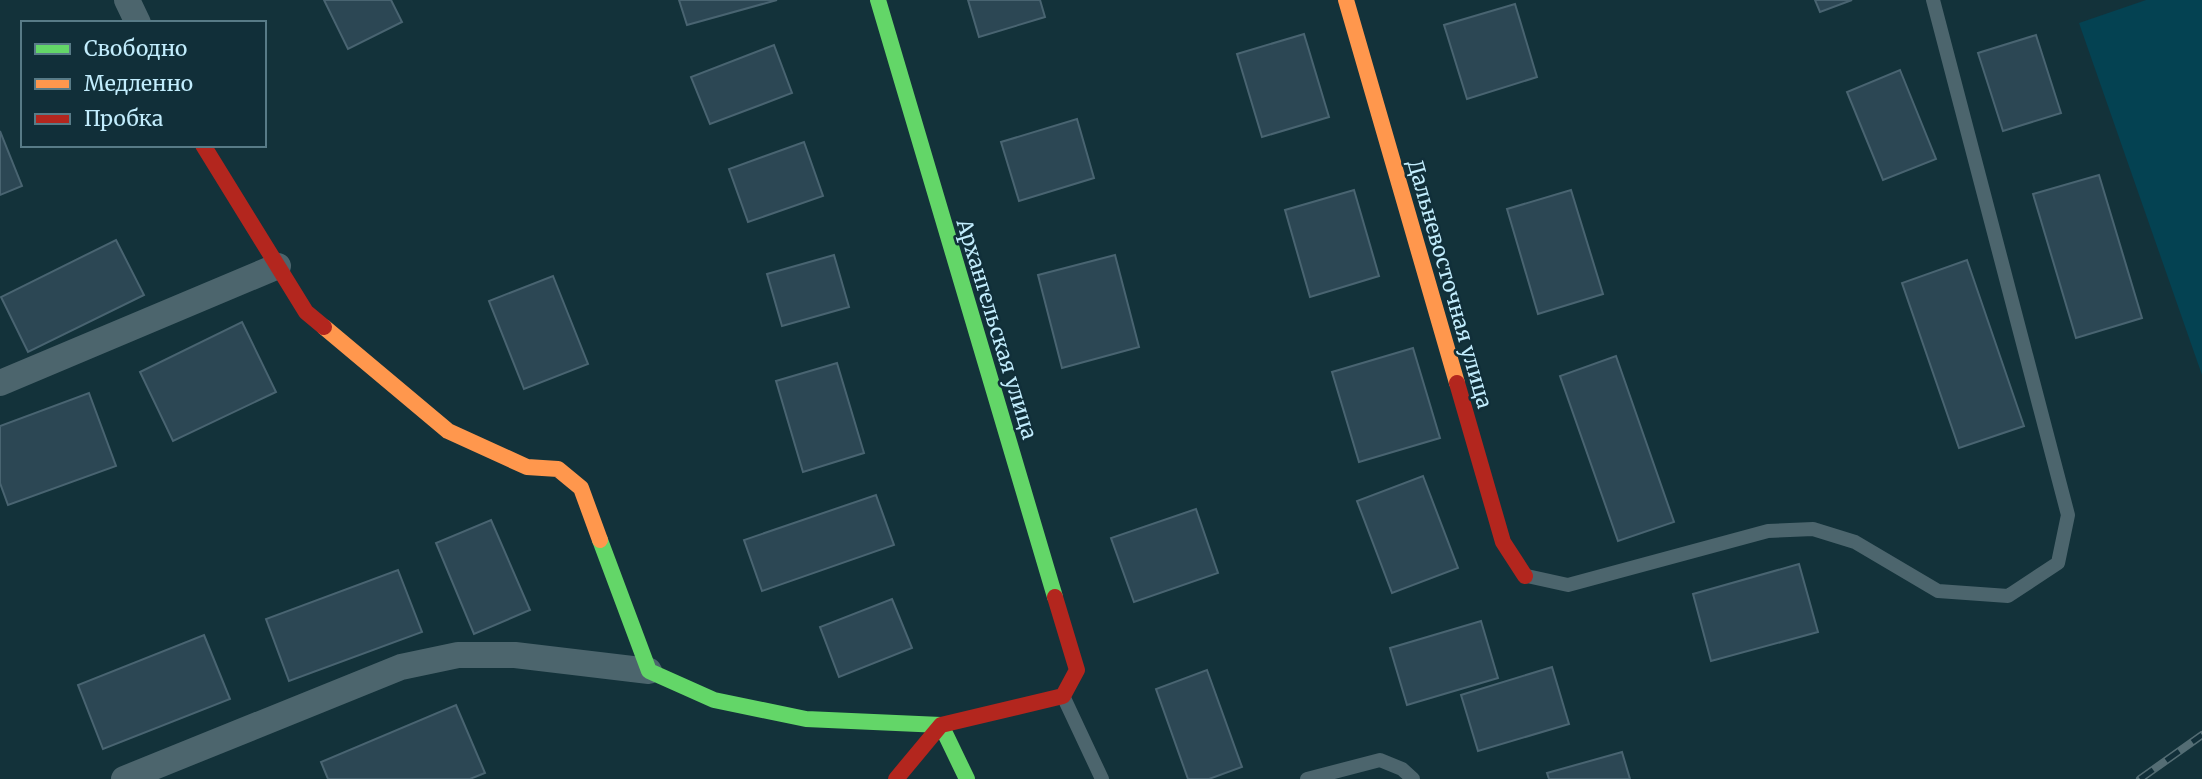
<svg xmlns="http://www.w3.org/2000/svg" width="2202" height="779" viewBox="0 0 2202 779" font-family="Merriweather,serif">
  <style>
    .built { fill: #044252 }
    .building { fill: #2c4754; stroke: #496471; stroke-width: 2 }
    .lines { fill: none; stroke-linecap: round; stroke-linejoin: round }
    .lane { stroke: #4c656d; stroke-width: 14 }
    .street { stroke: #4c656d; stroke-width: 26 }
    .fast { stroke: #63d668; stroke-width: 16 }
    .slow { stroke: #ff974d; stroke-width: 16 }
    .jam { stroke: #b3261e; stroke-width: 16 }
    .rail-casing { stroke: #546d74; stroke-width: 8 }
    .rail { stroke: #112f39; stroke-width: 5; stroke-dasharray: 16; stroke-linecap: butt }
    .labels { text-anchor: middle; dominant-baseline: central; stroke-width: 5; stroke-linejoin: round; paint-order: stroke }
    .street-label { font-size: 21px; fill: #c2edfd; stroke: #112f39 }
  </style>
  <rect width="100%" height="100%" fill="#13323a"/>
  <polygon class="built" points="2146,0 2202,0 2202,375 2079,23"/>
  <g class="building">
    <polygon points="324,0 391,0 402,22 348,49"/>
    <polygon points="679,0 777,0 687,25"/>
    <polygon points="968,0 1040,0 1045,17 979,37"/>
    <polygon points="1815,0 1852,0 1820,12"/>
    <polygon points="1515,4 1537,77 1467,99 1444,25"/>
    <polygon points="1304,34 1329,117 1262,137 1237,54"/>
    <polygon points="2036,35 2061,113 2003,131 1978,53"/>
    <polygon points="774,45 792,93 710,124 691,77"/>
    <polygon points="1900,70 1936,159 1883,180 1847,92"/>
    <polygon points="1077,119 1094,178 1019,201 1001,142"/>
    <polygon points="0,131 22,186 0,195"/>
    <polygon points="804,142 823,196 748,222 729,169"/>
    <polygon points="2099,175 2142,318 2076,338 2033,194"/>
    <polygon points="1354,190 1379,276 1310,297 1285,210"/>
    <polygon points="1571,190 1603,294 1538,314 1507,209"/>
    <polygon points="116,240 144,295 28,352 1,297"/>
    <polygon points="834,255 849,307 782,326 767,274"/>
    <polygon points="1115,255 1139,347 1062,368 1038,275"/>
    <polygon points="1967,260 2024,426 1959,448 1902,283"/>
    <polygon points="553,276 588,364 524,389 489,301"/>
    <polygon points="242,322 276,392 173,441 140,372"/>
    <polygon points="1413,348 1440,438 1359,462 1332,372"/>
    <polygon points="1616,356 1674,522 1618,541 1560,376"/>
    <polygon points="837,363 864,453 803,472 776,381"/>
    <polygon points="89,393 116,466 8,505 0,483 0,426"/>
    <polygon points="1423,476 1458,568 1392,593 1357,501"/>
    <polygon points="876,495 894,545 762,591 744,540"/>
    <polygon points="1196,509 1218,573 1134,602 1111,538"/>
    <polygon points="491,520 530,610 474,634 436,543"/>
    <polygon points="1799,564 1818,632 1711,661 1693,594"/>
    <polygon points="398,570 422,632 289,681 266,619"/>
    <polygon points="892,599 912,648 839,677 820,627"/>
    <polygon points="1481,621 1498,678 1407,705 1390,648"/>
    <polygon points="204,635 230,699 103,749 78,685"/>
    <polygon points="1552,667 1569,724 1478,751 1461,695"/>
    <polygon points="1207,670 1242,767 1209,779 1188,779 1156,689"/>
    <polygon points="456,705 485,773 470,779 328,779 321,762"/>
    <polygon points="1622,752 1630,779 1549,779 1547,773"/>
  </g>
  <g class="lines">
    <g class="lane">
      <polyline points="1527,576 1568,585 1768,531 1813,529 1855,542 1938,591 2008,596 2058,563 2068,515 1933,0"/>
      <polyline points="1064,698 1102,779"/>
      <polyline points="1307,779 1380,760 1402,769 1413,779"/>
    </g>
    <g class="street">
      <polyline points="127,0 138,23"/>
      <polyline points="0,383 278,266"/>
      <polyline points="124,779 401,667 458,655 515,655 649,671"/>
    </g>
    <g class="fast">
      <polyline points="878,0 1055,597"/>
      <polyline points="600,540 649,671 714,700 806,719 941,725 967,779"/>
    </g>
    <g class="slow">
      <polyline points="1346,0 1457,383"/>
      <polyline points="324,327 448,431 527,467 558,469 581,488 600,540"/>
    </g>
    <g class="jam">
      <polyline points="203,145 306,312 324,327"/>
      <polyline points="1457,383 1503,542 1525,576"/>
      <polyline points="896,779 941,725 1063,696 1077,670 1055,597"/>
    </g>
    <g class="rail-casing">
      <polyline id="rail" points="2140,779 2202,735"/>
    </g>
    <use href="#rail" class="rail"/>
  </g>
  <g class="labels">
    <g class="street-label">
      <text transform="translate(1450 284) rotate(74)">Дальневосточная улица</text>
      <text transform="translate(997 329) rotate(73)">Архангельская улица</text>
    </g>
  </g>
  <rect x="21" y="21" width="245" height="126" fill="#112f39" stroke="#587b87" stroke-width="2"/>
  <rect x="35" y="44" width="35" height="10" fill="#63d668" stroke="#587b87" stroke-width="2"/>
  <text x="84" y="56" font-size="21" fill="#c2edfd">Свободно</text>
  <rect x="35" y="79" width="35" height="10" fill="#ff974d" stroke="#587b87" stroke-width="2"/>
  <text x="84" y="91" font-size="21" fill="#c2edfd">Медленно</text>
  <rect x="35" y="114" width="35" height="10" fill="#b3261e" stroke="#587b87" stroke-width="2"/>
  <text x="84" y="126" font-size="21" fill="#c2edfd">Пробка</text>
</svg>
